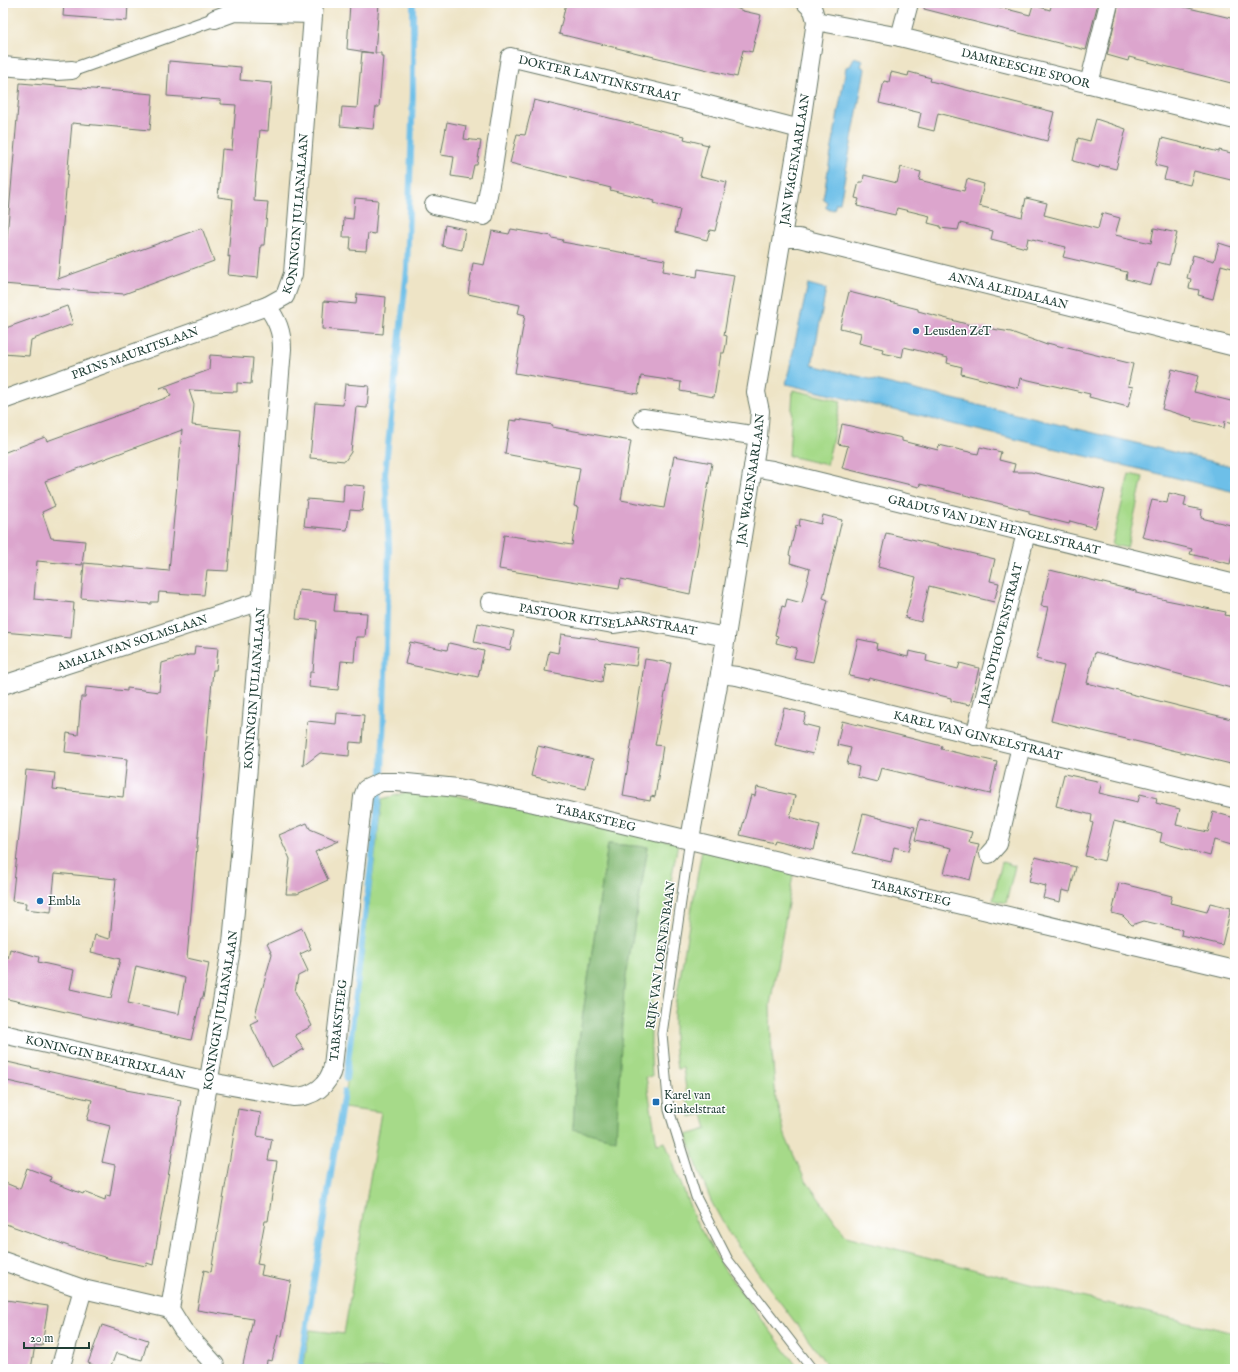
<svg xmlns="http://www.w3.org/2000/svg" width="1238" height="1372" viewBox="0 0 1238 1372" font-family="'IM FELL English',serif">
  <style>
    .green { fill: #a6da89; stroke: #628c5e; fill-rule: evenodd }
    .forest { fill: #84ba75; stroke: #527c54 }
    .water { fill: #6dbfe8; stroke: #467e8e }
    .lines { fill: none; stroke-linecap: round; stroke-linejoin: round }
    .stream { stroke: #6dbfe8; stroke-width: 6 }
    .building { fill: #dca5cd; fill-rule: evenodd }
    .service-casing { stroke: #677767; stroke-width: 11 }
    .pedestrian-casing { stroke: #677767; stroke-width: 15 }
    .minor-casing { stroke: #677767; stroke-width: 20 }
    .service { stroke: #fff; stroke-width: 9 }
    .pedestrian { stroke: #fff; stroke-width: 13 }
    .minor { stroke: #fff; stroke-width: 18 }
    .poi-dot { fill: #1f6fb2; stroke: #fff; stroke-width: 1.5 }
    .labels { text-anchor: middle; dominant-baseline: central; stroke-width: 3; stroke-linejoin: round; paint-order: stroke }
    .street-label { font-size: 12px; fill: #1f3d34; stroke: #fff }
    .poi-label { font-size: 12px; fill: #1f3d34; stroke: #fff; text-anchor: start }
  </style>
  <rect width="100%" height="100%" fill="#fff"/>
  <filter id="ink" filterUnits="userSpaceOnUse"><feTurbulence type="fractalNoise" baseFrequency=".025" numOctaves="2"/><feDisplacementMap in="SourceGraphic" scale="8" xChannelSelector="R" yChannelSelector="G"/><feConvolveMatrix kernelMatrix="1 2 1 2 8 2 1 2 1" color-interpolation-filters="sRGB"/></filter>
  <filter id="wash" filterUnits="userSpaceOnUse"><feTurbulence type="fractalNoise" baseFrequency=".012" numOctaves="4" result="noise"/><feDisplacementMap in="SourceGraphic" scale="16" xChannelSelector="R" yChannelSelector="G"/><feGaussianBlur stdDeviation="0.9" result="paint"/><feColorMatrix in="noise" values="0 0 0 0 0 0 0 0 0 0 0 0 0 0 0 0 0 1.4 0 .05"/><feComposite in="paint" operator="in"/></filter>
  <g filter="url(#wash)">
    <rect width="100%" height="100%" fill="#eee4c6"/>
    <g class="green">
      <polygon points="793,390 841,401 827,465 789,456"/>
      <polygon points="1129,474 1143,477 1127,548 1112,545"/>
      <path d="M407,792H440L678,843C664,920 646,997 652,1076L646,1077L657,1144L665,1142L695,1220L724,1269L799,1369H303L310,1330L344,1334L381,1112L344,1107L382,799ZM608,844L648,847L624,988L573,1129L577,1054Z"/>
      <polygon points="702,849 794,870 770,1005 771,1040 776,1100 786,1138 804,1178 846,1236 1068,1294 1235,1333 1235,1369 830,1369 729,1234 711,1201 698,1169 687,1135 707,1129 703,1114 690,1117 683,1068 677,1069 674,1042 674,1012"/>
      <polygon points="1002,862 1015,866 1006,903 993,900"/>
    </g>
    <polygon class="forest" points="608,844 648,847 624,988 616,1140 573,1129 577,1054"/>
    <g class="water">
      <polygon points="854,57 863,60 861,66 865,69 840,203 836,203 834,210 826,208 827,202 823,199 846,67 851,65"/>
      <polygon points="808,284 826,289 812,365 1235,467 1235,492 786,384"/>
    </g>
    <g class="lines">
      <g class="stream">
        <polyline points="382,773 389,547 385,473 407,269 413,93 413,3"/>
        <polyline points="346,1079 380,788"/>
        <polyline points="300,1369 344,1092"/>
      </g>
    </g>
    <g id="blocks">
      <g class="building">
        <polygon points="64,3 128,3 127,21 63,16"/>
        <polygon points="350,3 379,3 375,53 381,53 381,56 383,56 379,107 376,107 373,129 340,126 342,107 357,108 362,52 373,53 347,49"/>
        <polygon points="566,3 724,3 743,11 761,15 752,52 743,50 737,77 559,34"/>
        <polygon points="925,3 983,3 1030,15 1033,5 1050,10 1052,3 1098,3 1086,50 924,9"/>
        <polygon points="1119,3 1177,3 1176,5 1235,19 1235,84 1129,57 1128,61 1107,55"/>
        <polygon points="169,61 241,67 240,80 272,83 268,131 260,130 255,182 254,201 268,202 264,245 261,245 258,278 228,275 230,256 228,257 233,199 218,197 222,149 232,150 236,105 221,104 221,100 167,96"/>
        <polygon points="891,72 908,76 909,72 931,78 930,81 1054,112 1047,141 938,113 934,131 918,127 921,113 879,103 884,81 889,82"/>
        <polygon points="20,83 153,94 150,130 72,123 58,279 202,228 214,261 124,294 3,284"/>
        <polygon points="534,100 685,136 684,139 708,145 700,176 727,182 715,231 710,230 707,240 675,232 680,210 654,203 655,201 610,190 611,188 510,163 517,134 525,135"/>
        <polygon points="1096,119 1126,129 1116,169 1100,165 1099,168 1073,161 1078,138 1090,141"/>
        <polygon points="447,122 466,126 464,139 481,141 477,165 474,165 471,179 451,176 454,157 441,155"/>
        <polygon points="1162,138 1219,152 1219,150 1235,154 1235,181 1194,171 1190,185 1164,179 1167,168 1155,165"/>
        <polygon points="901,167 921,172 919,180 964,191 967,179 984,184 979,206 1022,217 1026,198 1047,203 1044,215 1098,229 1102,213 1120,218 1115,235 1151,243 1154,228 1177,233 1169,265 1157,262 1151,285 1126,279 1127,272 1063,257 1066,247 1028,238 1026,248 991,239 993,231 960,223 958,230 940,228 940,226 928,223 930,216 897,208 895,215 857,206 859,199 855,198 859,182 863,182 864,175 897,183"/>
        <polygon points="355,198 378,200 375,234 368,233 366,251 350,250 351,237 343,237 344,218 353,219"/>
        <polygon points="445,225 465,229 462,250 442,246"/>
        <polygon points="511,229 552,236 552,238 563,240 562,242 665,260 663,271 697,277 698,269 734,275 724,335 727,336 726,345 724,353 721,353 714,397 680,391 681,382 641,376 638,394 515,373 525,315 518,313 520,305 468,294 473,263 484,265 492,231 509,234"/>
        <polygon points="1219,243 1235,248 1232,268 1221,265 1213,299 1198,295 1199,290 1189,288 1191,279 1187,278 1193,255 1214,261"/>
        <polygon points="849,292 918,309 918,311 974,326 1011,332 1047,345 1047,343 1133,364 1128,386 1133,387 1128,407 1089,397 1090,394 1020,378 1018,388 961,374 962,367 947,363 948,358 904,347 902,357 882,353 883,349 859,343 861,333 840,328"/>
        <polygon points="357,294 386,297 383,334 322,329 324,301 356,304"/>
        <polygon points="67,306 73,324 31,340 29,356 3,354 3,329"/>
        <polygon points="210,355 253,358 251,384 237,383 237,392 189,390 194,405 192,425 240,430 228,571 207,570 204,595 159,592 158,602 151,602 151,604 81,598 84,563 169,571 182,430 45,481 55,506 42,512 51,538 85,541 82,565 37,561 34,599 74,603 71,638 3,632 3,521 5,494 3,494 3,453 45,437 47,441 171,396 168,389 160,388 209,370"/>
        <polygon points="1172,369 1198,376 1194,392 1235,402 1235,423 1225,421 1224,428 1191,420 1192,418 1162,409"/>
        <polygon points="345,384 369,386 367,408 356,407 351,452 345,461 310,458 315,403 343,405"/>
        <polygon points="517,419 553,425 552,427 631,441 621,500 664,508 674,456 712,463 690,594 621,579 619,589 499,569 504,535 572,545 578,507 574,506 580,468 505,454 510,420 517,421"/>
        <polygon points="842,424 902,438 902,441 938,450 939,445 978,454 980,447 1001,452 999,460 1015,464 1013,472 1031,472 1105,490 1095,528 1070,521 1069,524 1029,514 1029,511 920,484 919,487 842,468 848,446 838,444"/>
        <polygon points="344,484 365,486 362,511 350,510 347,530 304,526 307,499 343,502"/>
        <polygon points="1169,493 1186,497 1184,506 1202,510 1201,518 1235,526 1235,542 1230,564 1190,554 1192,549 1142,537 1152,500 1167,503"/>
        <polygon points="823,515 842,520 823,598 828,600 813,662 794,658 797,648 776,643 778,636 775,635 782,606 785,607 787,599 802,603 810,569 790,563 791,556 789,555 796,526 799,527 800,519 821,524"/>
        <polygon points="886,533 995,559 990,581 999,583 994,602 929,586 921,622 905,618 916,577 878,567"/>
        <polygon points="1050,570 1136,591 1136,593 1166,600 1226,612 1225,615 1235,617 1235,689 1095,652 1087,683 1235,720 1235,765 1051,721 1064,666 1036,659 1048,607 1041,606"/>
        <polygon points="299,590 336,594 334,611 367,613 365,637 356,637 354,662 341,661 338,690 309,687 310,672 313,672 317,621 296,619"/>
        <polygon points="478,623 514,631 510,650 474,642"/>
        <polygon points="561,634 597,639 599,641 639,648 636,666 605,662 602,682 545,671 549,651 558,653"/>
        <polygon points="858,639 877,643 876,649 908,657 909,651 927,655 926,661 958,669 960,663 979,668 970,705 951,701 951,698 918,690 869,678 868,680 849,676"/>
        <polygon points="410,642 447,650 449,643 484,651 478,677 459,673 459,675 405,664"/>
        <path d="M195,646L218,648L216,670H213L187,958L209,963L203,998H201L191,1040L3,998V957L8,959L10,949L39,957L38,962L74,970L70,989L111,998L120,959L91,952L95,935L110,939L116,879L55,873L51,912L25,909L26,903L12,901L26,770L55,773L53,789L123,797L127,759L65,752L67,733L78,735L81,697H85L86,687L127,691V688L159,692L162,663L189,655H194ZM136,966L185,978L179,1014L128,1003Z"/>
        <polygon points="645,659 671,663 655,745 663,746 655,797 651,796 650,801 623,796"/>
        <polygon points="784,708 806,713 803,724 819,728 813,754 775,745"/>
        <polygon points="337,713 364,715 362,743 350,742 349,756 320,753 303,766 307,721 336,724"/>
        <polygon points="842,721 942,746 941,749 997,762 990,794 881,768 877,782 857,777 859,767 847,764 851,748 837,745"/>
        <polygon points="538,746 593,759 586,789 531,776"/>
        <polygon points="1064,774 1102,782 1099,793 1138,802 1140,794 1157,798 1156,803 1180,809 1176,825 1208,832 1213,812 1235,818 1235,846 1214,840 1210,856 1160,842 1162,833 1114,821 1104,861 1085,856 1093,823 1091,822 1092,815 1056,806"/>
        <polygon points="757,787 795,796 790,817 820,825 814,850 775,840 774,843 740,835 751,795 755,796"/>
        <polygon points="863,814 915,827 909,851 894,847 891,862 853,853"/>
        <polygon points="920,819 972,832 969,842 979,844 970,880 944,873 951,848 915,840"/>
        <polygon points="307,823 310,829 339,841 315,852 328,880 297,894 286,894 290,859 279,835"/>
        <polygon points="1035,857 1076,867 1070,892 1062,890 1060,902 1043,898 1046,886 1029,882"/>
        <polygon points="1119,883 1172,896 1170,903 1207,912 1210,903 1231,908 1222,945 1181,935 1182,930 1144,921 1132,925 1123,916 1112,913"/>
        <polygon points="302,928 311,949 300,954 308,971 298,976 295,991 312,1026 295,1035 304,1049 272,1067 250,1024 258,1020 255,1015 272,954 267,944"/>
        <polygon points="3,1061 126,1089 126,1090 181,1100 153,1265 147,1263 146,1266 111,1259 77,1249 3,1223 3,1182 20,1189 27,1168 51,1177 50,1181 83,1194 84,1192 105,1200 106,1195 110,1196 115,1165 102,1162 110,1126 87,1120 92,1100 3,1080"/>
        <polygon points="238,1109 261,1113 257,1136 272,1139 268,1160 277,1161 268,1221 265,1221 257,1264 263,1265 261,1275 291,1281 282,1336 278,1335 272,1361 267,1360 266,1369 242,1369 253,1319 197,1310 204,1270 211,1272"/>
        <polygon points="6,1300 48,1306 42,1346 35,1345 31,1369 3,1369 3,1324"/>
        <polygon points="102,1325 148,1340 142,1360 116,1353 110,1369 103,1369 88,1363"/>
      </g>
    </g>
  </g>
  <g filter="url(#ink)">
    <use href="#blocks" fill-opacity="0" stroke="#677767" stroke-width="1"/>
    <g class="lines">
      <g class="service-casing">
        <polyline id="service" points="690,839 662,1034 669,1110 696,1197 728,1260 812,1369"/>
      </g>
      <g class="pedestrian-casing">
        <polyline id="pedestrian" points="72,70 215,19"/>
      </g>
      <g class="minor-casing">
        <g id="minor">
          <polyline points="215,19 234,12 313,14"/>
          <path id="s1" d="M816,21L900,37L1235,120"/>
          <polyline points="900,37 909,3"/>
          <polyline points="3,66 56,71 72,70"/>
          <polyline points="1089,84 1109,3"/>
          <path id="s2" d="M434,205L484,216L492,174L510,57L697,102L800,129"/>
          <path id="s3" d="M782,238H799L1235,347"/>
          <path id="s4" d="M3,400L267,306"/>
          <polyline points="643,418 758,436"/>
          <path id="s5" d="M753,467L772,470L1235,584"/>
          <path id="s6" d="M490,602L613,624L639,620L726,637"/>
          <path id="s7" d="M720,674L737,676L1235,799"/>
          <path id="s8" d="M3,685L261,601"/>
          <path id="s9" d="M975,736L1026,533"/>
          <path id="s10" d="M690,839L720,674L758,436L760,411L756,392L800,129L816,21L813,10L806,3"/>
          <polyline points="989,854 998,844 1021,746"/>
          <path id="s11" d="M3,1034L221,1084L293,1097C313,1097 329,1086 333,1066L363,797L366,789L381,782H397L458,788L534,803L1235,970"/>
          <polyline points="3,1261 83,1289 170,1309"/>
          <polyline points="60,1369 83,1289"/>
          <path id="s12" d="M215,1369V1365L183,1330L170,1309L232,943L247,779L282,349C282,331 277,320 267,306L285,296L293,274L314,3"/>
        </g>
      </g>
      <use href="#service" class="service"/>
      <use href="#pedestrian" class="pedestrian"/>
      <use href="#minor" class="minor"/>
    </g>
  </g>
  <g class="poi-dot">
    <circle cx="916" cy="331" r="4"/>
    <circle cx="40" cy="901" r="4"/>
    <rect x="652" y="1098" width="8" height="8" rx="2"/>
  </g>
  <g class="labels">
    <g class="street-label">
      <text stroke="none"><textPath href="#s1" startOffset="215">DAMREESCHE SPOOR</textPath></text>
      <text stroke="none"><textPath href="#s2" startOffset="304">DOKTER LANTINKSTRAAT</textPath></text>
      <text stroke="none"><textPath href="#s10" startOffset="689">JAN WAGENAARLAAN</textPath></text>
      <text stroke="none"><textPath href="#s12" startOffset="1194">KONINGIN JULIANALAAN</textPath></text>
      <text stroke="none"><textPath href="#s3" startOffset="233">ANNA ALEIDALAAN</textPath></text>
      <text stroke="none"><textPath href="#s4" startOffset="140">PRINS MAURITSLAAN</textPath></text>
      <text stroke="none"><textPath href="#s10" startOffset="365">JAN WAGENAARLAAN</textPath></text>
      <text stroke="none"><textPath href="#s5" startOffset="248">GRADUS VAN DEN HENGELSTRAAT</textPath></text>
      <text stroke="none"><textPath href="#s6" startOffset="120">PASTOOR KITSELAARSTRAAT</textPath></text>
      <text stroke="none"><textPath href="#s9" startOffset="105">JAN POTHOVENSTRAAT</textPath></text>
      <text stroke="none"><textPath href="#s8" startOffset="136">AMALIA VAN SOLMSLAAN</textPath></text>
      <text stroke="none"><textPath href="#s12" startOffset="703">KONINGIN JULIANALAAN</textPath></text>
      <text stroke="none"><textPath href="#s7" startOffset="265">KAREL VAN GINKELSTRAAT</textPath></text>
      <text stroke="none"><textPath href="#s11" startOffset="866">TABAKSTEEG</textPath></text>
      <text stroke="none"><textPath href="#s11" startOffset="1190">TABAKSTEEG</textPath></text>
      <text transform="translate(661 955) rotate(-82)">RIJK VAN LOENENBAAN</text>
      <text stroke="none"><textPath href="#s12" startOffset="379">KONINGIN JULIANALAAN</textPath></text>
      <text stroke="none"><textPath href="#s11" startOffset="398">TABAKSTEEG</textPath></text>
      <text stroke="none"><textPath href="#s11" startOffset="105">KONINGIN BEATRIXLAAN</textPath></text>
    </g>
    <g class="poi-label">
      <text x="924" y="331">Leusden ZeT</text>
      <text x="48" y="901">Embla</text>
      <text x="664" y="1095">Karel van<tspan x="664" dy="14">Ginkelstraat</tspan></text>
    </g>
  </g>
  <rect width="1238" height="1372" fill="none" stroke="#fff" stroke-width="16"/>
  <path d="M24 1342v6h65v-6" fill="none" stroke="#1f3d34" stroke-width="2"/>
  <text x="30" y="1342" font-size="12" fill="#1f3d34" stroke="#ffffff" stroke-width="3" paint-order="stroke">20 m</text>
</svg>
